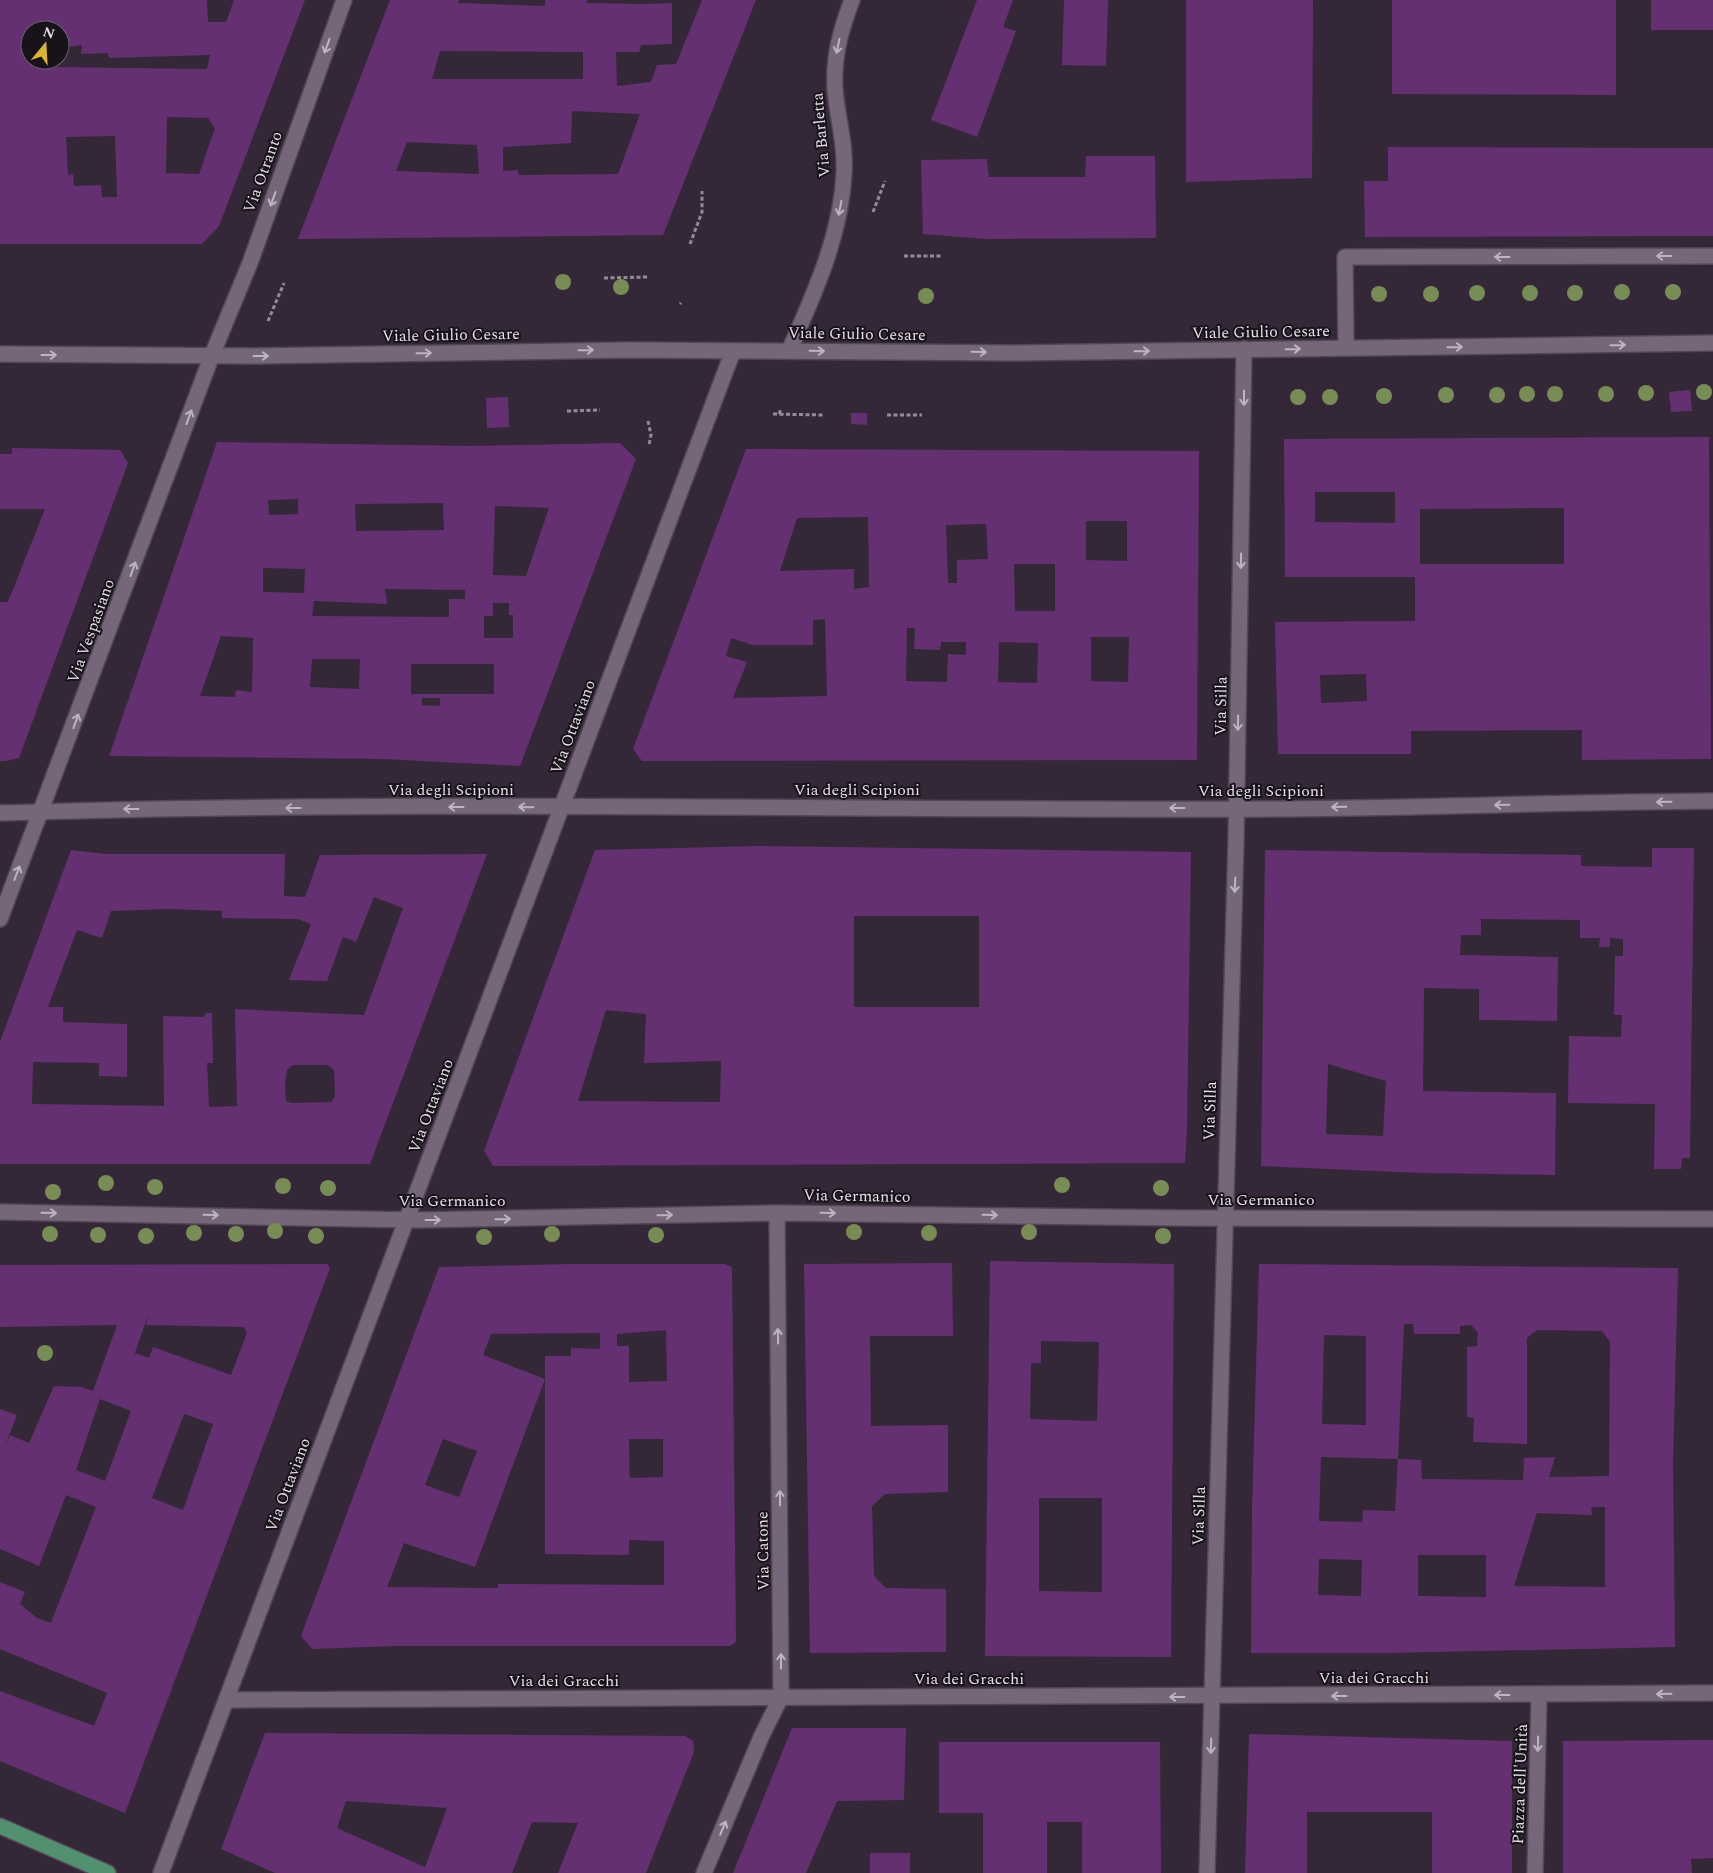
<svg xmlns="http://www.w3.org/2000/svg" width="1713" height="1873" viewBox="0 0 1713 1873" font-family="Spectral,serif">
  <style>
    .building { fill: #643072; fill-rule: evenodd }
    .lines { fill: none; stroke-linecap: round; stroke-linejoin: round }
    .minor-casing { stroke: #514653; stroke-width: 18 }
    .major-casing { stroke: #514653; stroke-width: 18 }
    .path { stroke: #958b98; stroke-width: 3; stroke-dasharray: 4 2.5; stroke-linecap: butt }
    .minor { stroke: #756779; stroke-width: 15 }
    .major { stroke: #53906f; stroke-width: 15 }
    .tree { fill: #788c56 }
    .oneway { stroke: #beb4c1 }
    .labels { text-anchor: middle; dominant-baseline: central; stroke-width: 4; stroke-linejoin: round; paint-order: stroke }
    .street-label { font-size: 16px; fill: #e6dee8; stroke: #18131a }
  </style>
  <rect width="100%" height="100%" fill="#342838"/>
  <g class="building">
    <path d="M0,0H207L208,22H226L234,0H305L219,226L202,244H0ZM30,30H60V48L82,45L81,54L108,53L109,58L210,55L207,69L53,67L54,60H30ZM167,117L208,118L215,128L199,174L166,173ZM115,136L117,197H102L101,185L74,186L73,174L68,175L66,137Z"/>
    <path d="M390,0H459L458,3L545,6V0H587V3L641,4L672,3V44L641,45L639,52H616L617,86L651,82L657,65L676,64L702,0H756L663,235L298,239ZM440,51L583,52V79H432ZM572,111L640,114L618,174L519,175L518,170L503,171V147L571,143ZM407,142L477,145L479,174L396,171Z"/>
    <polygon points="977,0 1013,0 1003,27 1016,31 977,137 931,120"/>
    <polygon points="1064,0 1108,0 1106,66 1062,65"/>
    <polygon points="1186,0 1313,0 1312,178 1186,182"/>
    <polygon points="1392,0 1616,0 1616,95 1392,94"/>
    <rect x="1651" y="0" width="62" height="30"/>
    <polygon points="1388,147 1713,148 1713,236 1365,237 1364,181 1388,181"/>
    <polygon points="1086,156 1155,156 1156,238 985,239 923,234 921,160 987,159 989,177 1085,177"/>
    <polygon points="1690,390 1692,411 1671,412 1669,392"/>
    <polygon points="508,397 509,427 487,428 486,398"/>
    <polygon points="851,413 867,413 867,425 851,424"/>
    <path d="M1709,437L1711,759L1582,760V730L1411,731V754H1278L1275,622L1415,621V577H1285L1284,439ZM1315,492H1395V523L1315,522ZM1564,508V564H1420V509ZM1366,674L1367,701L1321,703L1320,675Z"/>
    <path d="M217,442L466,446L620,443L636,459L520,766L383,759L109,756ZM298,499V514L269,515L268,500ZM443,503L444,530L356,531L355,504ZM495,506L549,508L526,576L493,575ZM263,568L305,569L304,593L263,592ZM385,589L465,590V599H449V617L312,616L314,601L387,604ZM493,603H509V615H513V638H484V616H493ZM221,636L253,638L252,692L236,690L235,697L200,696ZM312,659H360L359,689L310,687ZM411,664H494V694H411ZM422,698H440V706L422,705Z"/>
    <polygon points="12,448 120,450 128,463 19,758 5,761 0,761 0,602 8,602 45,509 0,509 0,454 12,454"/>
    <path d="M746,449L1199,451L1197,760L642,761L633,749ZM868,517L869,587L854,589V569L780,571L797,518ZM1086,521H1127V561L1086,560ZM986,524L988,559L957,560V583H948L946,525ZM1014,564H1055V611H1015ZM825,619L827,696L733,698L747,662L726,656L731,638L753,645H813V620ZM907,628H915L914,649L940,650L941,642H966V655L948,654L947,682L906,681ZM1091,637H1129L1128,682L1091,681ZM999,642L1038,643L1037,683L998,682Z"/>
    <path d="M759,846L1191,852L1187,1129L1185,1163L493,1166L484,1151L595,850ZM854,916H979V1007H854ZM606,1010L646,1014L644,1063L721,1061L720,1102L578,1101Z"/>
    <path d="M1652,848H1694L1690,1158H1682L1681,1169H1654L1655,1104L1568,1103L1569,1036L1621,1037L1622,1015H1614L1615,956H1623V939L1610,938V947H1599L1600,938H1580V920L1481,919V935H1461L1460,955L1558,957L1557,1021L1479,1020V989L1424,988L1423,1091L1556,1093L1555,1175L1422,1173L1261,1166L1265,850L1581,855V866L1652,867ZM1328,1064L1386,1081L1383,1136L1326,1134Z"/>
    <path d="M71,850L107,854H285L284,896L305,897L320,855L487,854L370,1164H0V1042ZM374,897L403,908L364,1015L235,1009L237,1106L209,1107L207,1063H213L212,1013H206L204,1017L163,1016L164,1106L32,1104L33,1062L99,1063V1076L127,1077V1024L63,1022V1007H48L77,930L102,938L111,911L169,909L222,911V918L298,919L311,924L289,980L327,981L343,937L356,942ZM293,1065H327L334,1070L335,1096L331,1102L291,1103L286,1101L285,1085L287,1070Z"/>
    <path d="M990,1261L1174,1264L1171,1657L985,1656ZM1041,1341L1099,1342L1097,1421L1030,1419L1031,1363H1041ZM1039,1498H1102V1592L1039,1591Z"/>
    <polygon points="952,1263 953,1336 870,1336 871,1426 948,1425 948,1492 885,1494 872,1506 874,1576 886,1588 946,1589 946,1652 810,1653 804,1264"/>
    <path d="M327,1264L330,1268L125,1813L0,1761V1691L94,1726L107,1693L0,1649V1582L25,1592L20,1604L37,1618L51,1623L96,1507L66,1495L39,1566L0,1549V1409L17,1415L4,1448L10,1435L29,1443L54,1386L82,1387L93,1391L117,1325L0,1327V1265ZM149,1313L146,1325L244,1327L247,1333L231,1375L153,1347L149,1358L135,1353L133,1358ZM100,1399L131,1411L105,1481L76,1470ZM184,1414L213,1424L183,1510L152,1498Z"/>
    <path d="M571,1264H725L732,1267L736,1642L730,1646H394L312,1649L301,1636L439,1267ZM666,1330L667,1381L629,1382V1346H617V1334ZM600,1333V1349L571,1348V1356H545V1379L483,1355L491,1334ZM545,1379V1554L629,1555V1540L664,1541V1585L498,1584V1588L387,1587L404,1543L475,1567ZM443,1439L477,1451L459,1497L425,1485ZM629,1439H663V1477L630,1478V1493Z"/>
    <path d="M1259,1264L1678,1268L1673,1463L1675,1647L1387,1653H1251L1252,1510ZM1404,1324H1413L1414,1334H1460V1326L1471,1325L1478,1333L1477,1346L1467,1347V1417L1474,1418L1473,1442L1527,1444V1338L1537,1330L1602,1331L1610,1342L1609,1476L1549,1477L1555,1457L1524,1458L1523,1480L1422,1479L1421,1460L1398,1459L1395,1511L1363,1510L1362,1522L1319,1521L1321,1457L1398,1459ZM1324,1335L1366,1336V1425L1322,1424ZM1591,1507H1605V1587L1514,1586L1537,1513L1592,1515ZM1418,1555H1486V1597L1418,1596ZM1319,1559L1362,1560L1361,1596L1318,1595Z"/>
    <polygon points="792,1728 906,1728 904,1800 837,1801 806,1873 733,1873"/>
    <path d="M265,1733L685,1736L693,1741L694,1752L646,1873H558L578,1823L532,1822L512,1873H275L221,1849ZM346,1801L447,1808L425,1867L337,1828Z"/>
    <polygon points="1249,1734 1512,1741 1512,1873 1432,1873 1432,1812 1307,1812 1307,1873 1245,1873"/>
    <polygon points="1713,1740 1713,1858 1691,1859 1692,1873 1563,1873 1563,1741"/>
    <polygon points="939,1742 1160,1742 1161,1873 1082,1873 1082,1822 1047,1822 1047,1873 983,1873 983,1813 939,1813"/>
    <rect x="870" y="1853" width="40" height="20"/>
  </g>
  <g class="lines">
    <g class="minor-casing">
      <g id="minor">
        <polyline points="1346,348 1345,257 1713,256"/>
        <path d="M789,351C814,294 841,236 844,173C846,144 837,117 835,89C833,57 841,29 852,0"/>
        <polyline points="0,354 255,356 629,350 1015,353 1713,343"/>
        <path d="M0,813C424,799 849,811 1274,809C1420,808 1567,802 1713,801"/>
        <polyline points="0,919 212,355 250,263 344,0"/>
        <polyline points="0,1212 415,1220 777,1213 1185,1218 1713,1219"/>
        <polyline points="226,1700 1713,1693"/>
        <polyline points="161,1873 733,351"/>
        <polyline points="704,1873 762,1735 781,1697 777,1213"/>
        <polyline points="1207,1873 1236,841 1244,349"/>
        <polyline points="1535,1873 1539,1695"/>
      </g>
    </g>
    <g class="major-casing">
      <polyline id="major" points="0,1826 108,1873"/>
    </g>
    <g class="path">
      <polyline points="873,212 885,181"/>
      <polyline points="690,244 702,212 702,191"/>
      <polyline points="904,256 941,256"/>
      <polyline points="604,278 648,277"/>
      <polyline points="680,304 681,303"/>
      <polyline points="268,321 284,283"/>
      <polyline points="567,411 600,410"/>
      <polyline points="773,414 824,415"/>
      <polyline points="779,414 781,409"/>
      <polyline points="887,415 922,415"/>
      <polyline points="648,421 651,435 649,445"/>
    </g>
    <use href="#minor" class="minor"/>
    <use href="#major" class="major"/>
  </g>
  <g class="tree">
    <circle cx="563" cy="282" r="8"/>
    <circle cx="621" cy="287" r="8"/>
    <circle cx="1622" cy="292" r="8"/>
    <circle cx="1673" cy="292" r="8"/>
    <circle cx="1477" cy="293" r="8"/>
    <circle cx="1530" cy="293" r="8"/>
    <circle cx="1575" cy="293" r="8"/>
    <circle cx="1379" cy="294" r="8"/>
    <circle cx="1431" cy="294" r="8"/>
    <circle cx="926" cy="296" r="8"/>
    <circle cx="1704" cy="392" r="8"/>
    <circle cx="1646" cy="393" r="8"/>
    <circle cx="1527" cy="394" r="8"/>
    <circle cx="1555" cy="394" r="8"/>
    <circle cx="1606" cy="394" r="8"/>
    <circle cx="1446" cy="395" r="8"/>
    <circle cx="1497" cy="395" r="8"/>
    <circle cx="1384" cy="396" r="8"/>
    <circle cx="1298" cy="397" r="8"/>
    <circle cx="1330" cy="397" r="8"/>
    <circle cx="106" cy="1183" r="8"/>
    <circle cx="1062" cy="1185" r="8"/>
    <circle cx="283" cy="1186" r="8"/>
    <circle cx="155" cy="1187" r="8"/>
    <circle cx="328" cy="1188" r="8"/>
    <circle cx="1161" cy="1188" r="8"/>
    <circle cx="53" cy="1192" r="8"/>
    <circle cx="275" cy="1231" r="8"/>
    <circle cx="854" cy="1232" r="8"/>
    <circle cx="1029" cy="1232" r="8"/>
    <circle cx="194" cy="1233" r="8"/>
    <circle cx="929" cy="1233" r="8"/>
    <circle cx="50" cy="1234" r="8"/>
    <circle cx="236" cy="1234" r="8"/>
    <circle cx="552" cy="1234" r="8"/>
    <circle cx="98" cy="1235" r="8"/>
    <circle cx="656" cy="1235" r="8"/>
    <circle cx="146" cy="1236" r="8"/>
    <circle cx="316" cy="1236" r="8"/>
    <circle cx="1163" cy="1236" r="8"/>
    <circle cx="484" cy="1237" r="8"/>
    <circle cx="45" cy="1353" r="8"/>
  </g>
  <defs><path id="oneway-shaft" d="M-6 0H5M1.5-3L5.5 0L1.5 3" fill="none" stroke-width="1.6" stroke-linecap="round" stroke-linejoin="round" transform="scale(1.25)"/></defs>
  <g class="oneway">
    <use href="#oneway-shaft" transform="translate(327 46) rotate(110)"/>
    <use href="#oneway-shaft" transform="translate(838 46) rotate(101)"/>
    <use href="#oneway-shaft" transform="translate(273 199) rotate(110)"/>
    <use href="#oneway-shaft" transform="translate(840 208) rotate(101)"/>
    <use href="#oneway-shaft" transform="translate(1664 256) rotate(180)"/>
    <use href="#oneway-shaft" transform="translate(1502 257) rotate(180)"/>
    <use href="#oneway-shaft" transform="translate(1618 345) rotate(-1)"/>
    <use href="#oneway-shaft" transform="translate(1455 347) rotate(-1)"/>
    <use href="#oneway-shaft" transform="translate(1293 349) rotate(-1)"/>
    <use href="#oneway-shaft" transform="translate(586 350) rotate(-1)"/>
    <use href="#oneway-shaft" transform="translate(817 351) rotate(1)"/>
    <use href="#oneway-shaft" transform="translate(1142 351) rotate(-1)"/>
    <use href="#oneway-shaft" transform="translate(979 352) rotate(1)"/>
    <use href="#oneway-shaft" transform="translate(424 353) rotate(-1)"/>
    <use href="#oneway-shaft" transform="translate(49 355)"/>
    <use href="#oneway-shaft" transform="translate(261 356) rotate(-1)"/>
    <use href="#oneway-shaft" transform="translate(1244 398) rotate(90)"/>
    <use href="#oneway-shaft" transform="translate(189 417) rotate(-70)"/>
    <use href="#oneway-shaft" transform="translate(1241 561) rotate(91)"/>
    <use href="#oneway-shaft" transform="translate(133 569) rotate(-70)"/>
    <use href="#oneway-shaft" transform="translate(76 721) rotate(-70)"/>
    <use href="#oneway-shaft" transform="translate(1238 723) rotate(91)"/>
    <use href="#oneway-shaft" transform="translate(1664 802) rotate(179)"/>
    <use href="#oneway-shaft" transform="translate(1502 805) rotate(179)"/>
    <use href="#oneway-shaft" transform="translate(456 807) rotate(180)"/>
    <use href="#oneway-shaft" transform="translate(526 807) rotate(-179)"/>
    <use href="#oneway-shaft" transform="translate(1339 807) rotate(179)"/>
    <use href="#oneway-shaft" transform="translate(293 808) rotate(180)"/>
    <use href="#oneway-shaft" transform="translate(1177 808) rotate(-180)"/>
    <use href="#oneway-shaft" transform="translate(131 809) rotate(180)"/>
    <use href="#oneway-shaft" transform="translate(17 873) rotate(-69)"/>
    <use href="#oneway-shaft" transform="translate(1235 885) rotate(92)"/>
    <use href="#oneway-shaft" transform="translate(49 1213) rotate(1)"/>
    <use href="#oneway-shaft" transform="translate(828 1213) rotate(1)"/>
    <use href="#oneway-shaft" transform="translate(211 1215) rotate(1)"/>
    <use href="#oneway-shaft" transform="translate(665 1215) rotate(-1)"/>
    <use href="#oneway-shaft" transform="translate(990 1215) rotate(1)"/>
    <use href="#oneway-shaft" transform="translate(503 1219) rotate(-1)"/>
    <use href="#oneway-shaft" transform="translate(433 1220)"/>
    <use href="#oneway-shaft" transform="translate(778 1336) rotate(-91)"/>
    <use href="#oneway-shaft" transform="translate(780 1498) rotate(-91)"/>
    <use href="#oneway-shaft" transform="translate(781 1661) rotate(-90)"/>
    <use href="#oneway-shaft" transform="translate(1664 1694) rotate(179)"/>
    <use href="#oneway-shaft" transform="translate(1502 1695) rotate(180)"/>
    <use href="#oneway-shaft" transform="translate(1339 1696) rotate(180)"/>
    <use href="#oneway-shaft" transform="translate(1177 1697) rotate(180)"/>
    <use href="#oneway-shaft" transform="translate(1538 1744) rotate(91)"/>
    <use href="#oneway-shaft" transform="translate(1211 1746) rotate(92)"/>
    <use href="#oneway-shaft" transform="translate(723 1828) rotate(-67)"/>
  </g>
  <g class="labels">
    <g class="street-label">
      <text transform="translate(821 135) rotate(-95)">Via Barletta</text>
      <text transform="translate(263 172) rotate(-70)">Via Otranto</text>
      <text transform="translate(1261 332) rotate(-1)">Viale Giulio Cesare</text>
      <text transform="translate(857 334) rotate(1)">Viale Giulio Cesare</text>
      <text transform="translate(451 335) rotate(-1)">Viale Giulio Cesare</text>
      <text transform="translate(91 631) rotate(-70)">Via Vespasiano</text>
      <text transform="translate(1221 706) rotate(-89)">Via Silla</text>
      <text transform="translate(573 727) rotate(-69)">Via Ottaviano</text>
      <text x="451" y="790">Via degli Scipioni</text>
      <text x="857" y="790">Via degli Scipioni</text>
      <text x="1261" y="791">Via degli Scipioni</text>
      <text transform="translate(431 1106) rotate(-69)">Via Ottaviano</text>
      <text transform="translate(1210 1111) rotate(-88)">Via Silla</text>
      <text transform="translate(857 1196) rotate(1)">Via Germanico</text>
      <text x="1261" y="1200">Via Germanico</text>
      <text x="452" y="1201">Via Germanico</text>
      <text transform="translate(288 1485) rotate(-69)">Via Ottaviano</text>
      <text transform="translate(1199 1516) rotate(-88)">Via Silla</text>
      <text transform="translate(763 1551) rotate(-91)">Via Catone</text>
      <text x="1374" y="1678">Via dei Gracchi</text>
      <text x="969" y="1679">Via dei Gracchi</text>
      <text x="564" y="1681">Via dei Gracchi</text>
      <text transform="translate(1520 1784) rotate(-88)">Piazza dell'Unità</text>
    </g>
  </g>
  <g transform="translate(45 45) rotate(18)"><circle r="24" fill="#18131a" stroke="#6a646c"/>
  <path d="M0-4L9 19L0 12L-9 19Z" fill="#d8b434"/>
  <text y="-8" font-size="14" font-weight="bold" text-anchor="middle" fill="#e6dee8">N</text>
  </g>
</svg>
